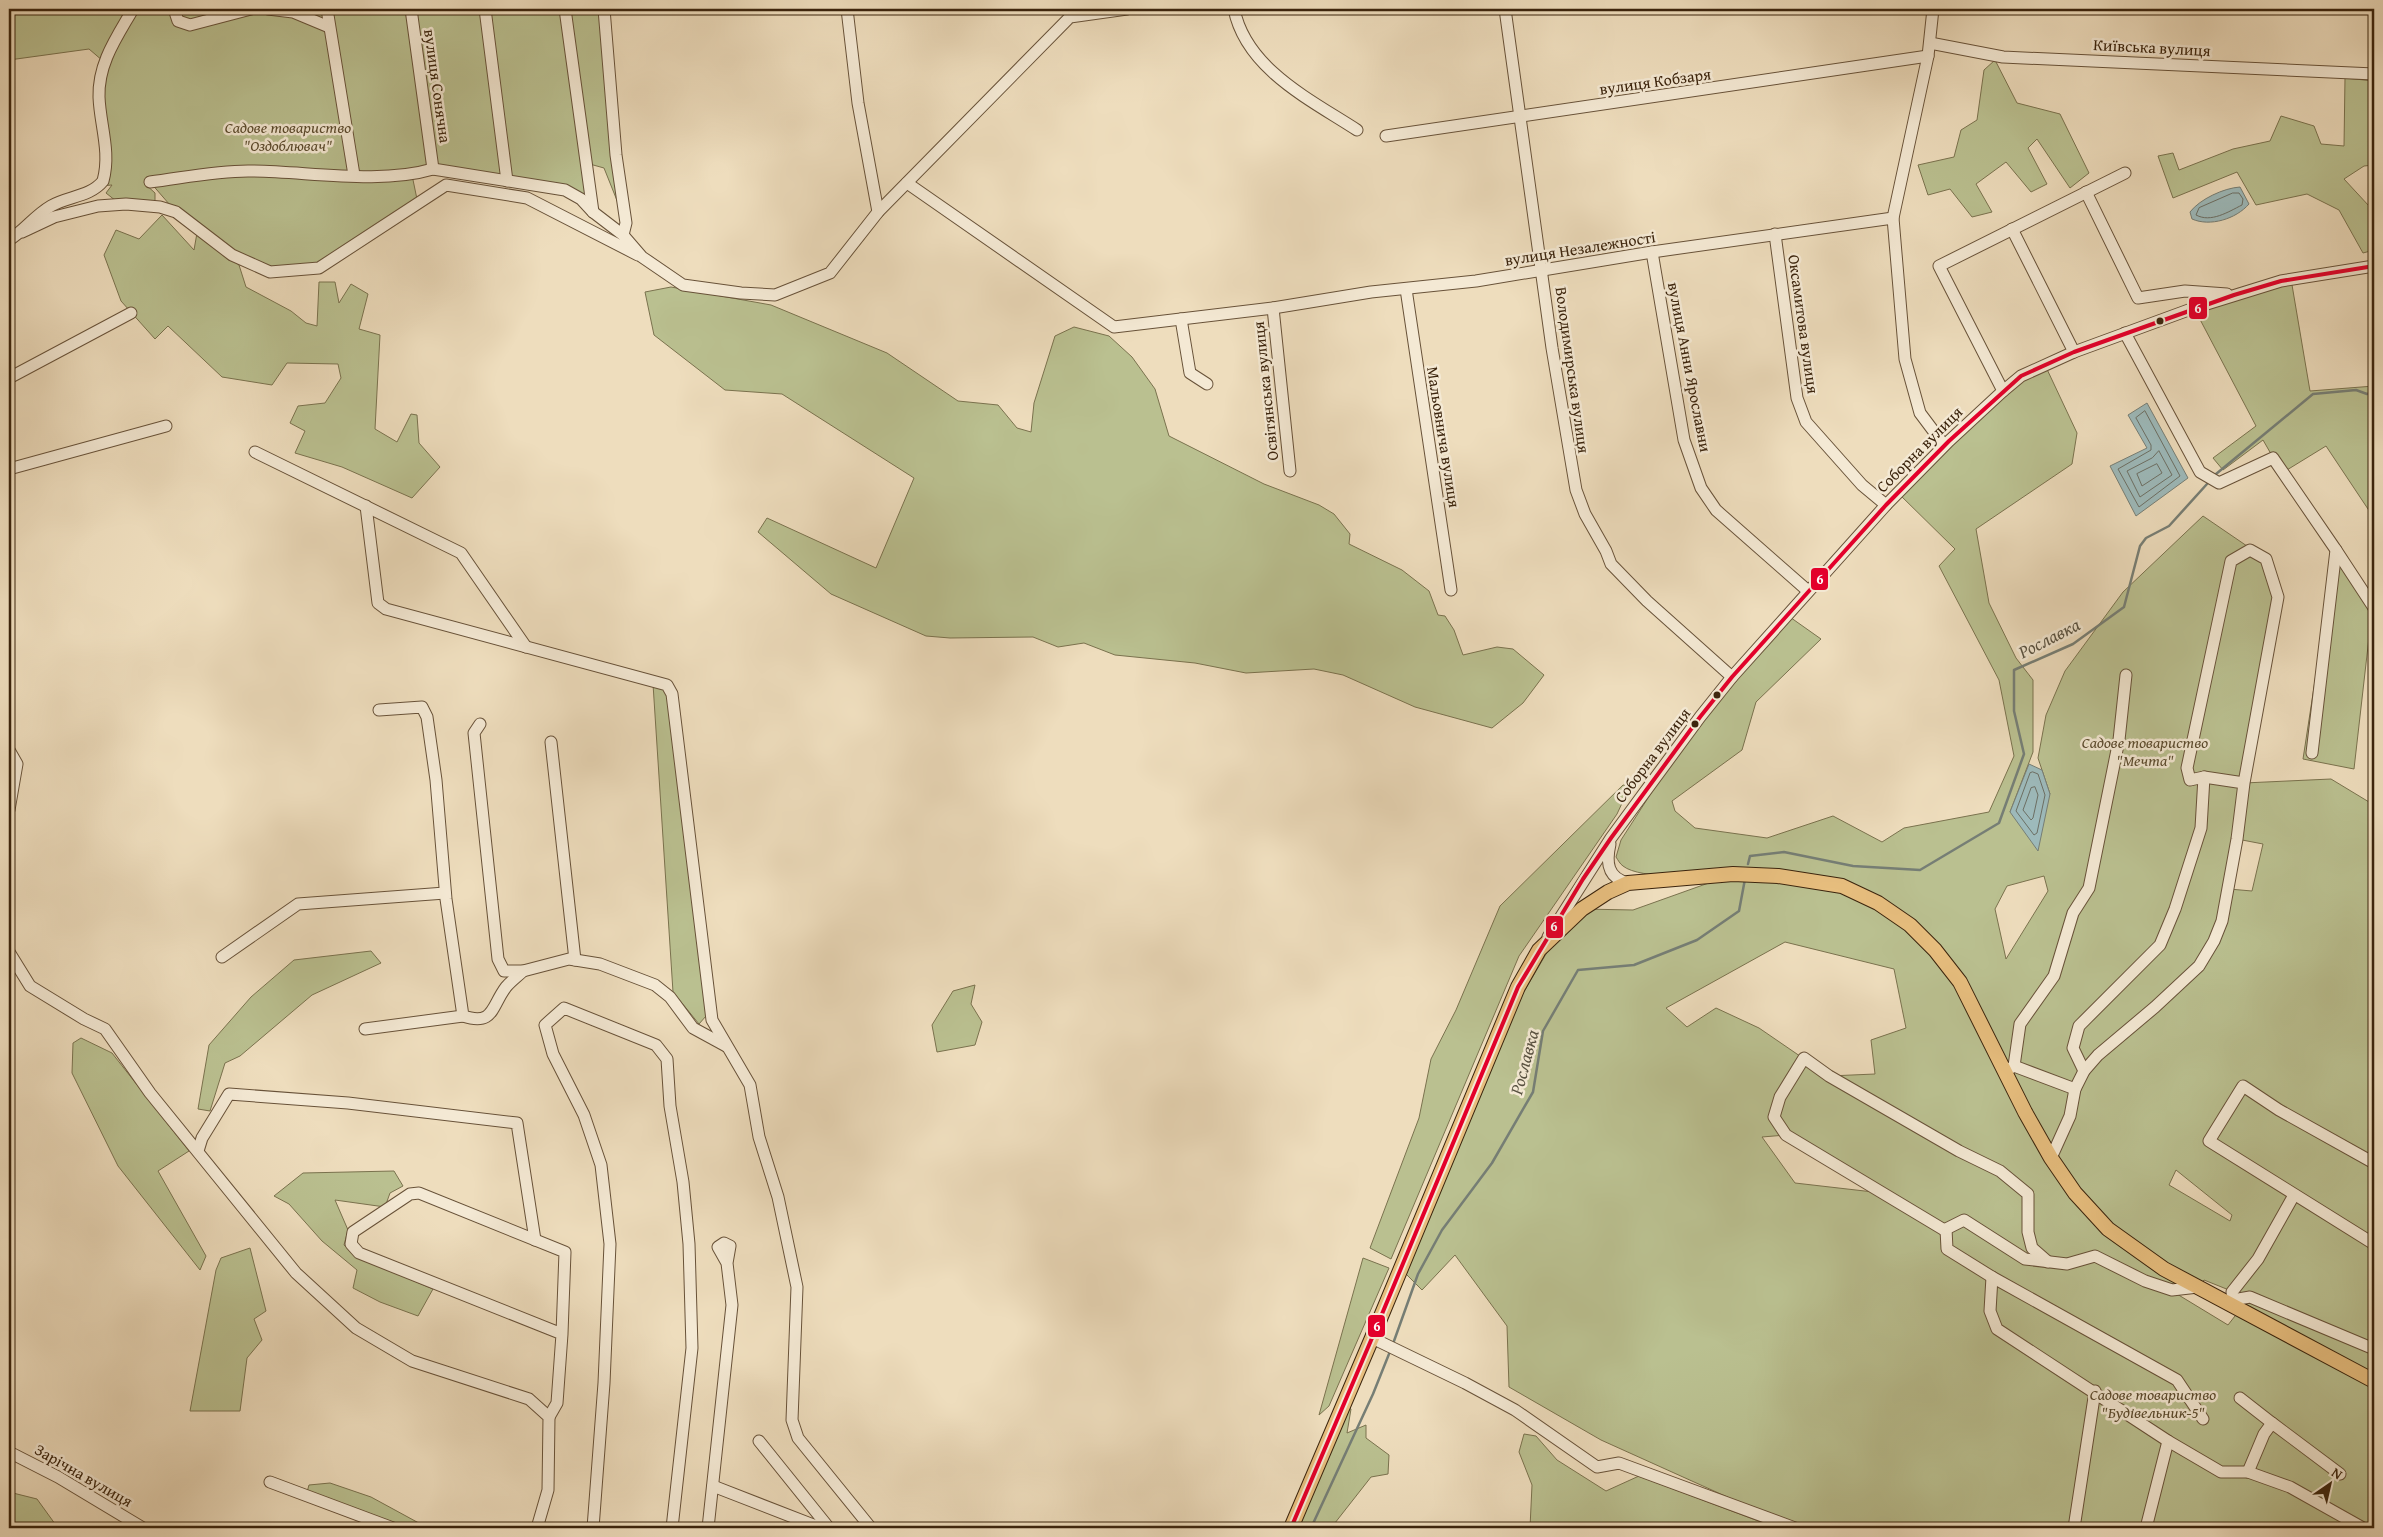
<svg xmlns="http://www.w3.org/2000/svg" width="2383" height="1537" viewBox="0 0 2383 1537" font-family="'Gentium Book Plus',serif">
  <style>
    .green { fill: #bac090; stroke: #7a724e; fill-rule: evenodd }
    .water { fill: #9dbabb; stroke: #767e75 }
    .lines { fill: none; stroke-linecap: round; stroke-linejoin: round }
    .shore { stroke: #6c6f64; stroke-width: 1 }
    .stream { stroke: #767e75; stroke-width: 2.5 }
    .minor-casing { stroke: #685239; stroke-width: 13 }
    .major-casing { stroke: #3b240d; stroke-width: 16 }
    .minor { stroke: #f4e9d4; stroke-width: 11 }
    .major { stroke: #e7be7e; stroke-width: 14 }
    .bus-1-casing { stroke: #f4e9d4; stroke-width: 8 }
    .bus-1 { stroke: #e4002b; stroke-width: 4 }
    .bus-dot { fill: #3b240d; stroke: #f4e9d4; stroke-width: 2 }
    .labels { text-anchor: middle; dominant-baseline: central; stroke-width: 5; stroke-linejoin: round; paint-order: stroke }
    .street-label { font-size: 16px; fill: #3b240d; stroke: #f4e9d4 }
    .park-label { font-size: 16px; font-style: italic; fill: #5b4b2e; stroke: #f4e9d4 }
    .water-label { font-size: 18px; font-style: italic; fill: #585141; stroke: #f4e9d4 }
    .line-badge { stroke: #f4e9d4; stroke-width: 2 }
    .badge-label { font-size: 14px; text-anchor: middle; font-weight: bold; fill: #fff }
  </style>
  <rect width="100%" height="100%" fill="#eeddbd"/>
  <filter id="stains"><feTurbulence type="fractalNoise" baseFrequency=".004" numOctaves="4"/><feColorMatrix values="0 0 0 0 .2 0 0 0 0 .09 0 0 0 0 .02 0 0 0 .5 -.17"/></filter>
  <radialGradient id="worn" r=".72"><stop offset=".6" stop-color="#630" stop-opacity="0"/><stop offset="1" stop-color="#630" stop-opacity=".3"/></radialGradient>
  <g class="green">
    <polygon points="9,9 604,9 626,223 604,168 586,163 589,190 581,199 565,190 433,169 412,175 418,204 320,268 270,272 232,255 176,212 150,182 144,183 155,193 155,201 116,201 106,193 112,185 99,186 103,181 103,61 89,49 9,60"/>
    <polygon points="1995,60 2017,103 2060,114 2089,173 2070,188 2037,139 2028,148 2047,184 2031,192 2006,162 1976,184 1992,212 1972,217 1950,189 1928,195 1918,165 1954,157 1961,130 1977,120 1984,70"/>
    <polygon points="2345,78 2374,81 2374,165 2364,166 2344,179 2369,206 2374,205 2374,250 2363,253 2339,210 2307,194 2256,205 2237,172 2173,198 2158,156 2173,153 2179,170 2233,149 2270,141 2281,116 2314,126 2321,144 2344,146"/>
    <polygon points="162,215 194,250 197,233 239,265 246,287 291,311 306,323 317,326 319,282 335,282 339,303 351,284 368,294 359,329 380,335 375,429 397,442 411,414 417,415 419,443 440,467 412,498 342,467 295,453 305,431 290,423 298,406 325,403 341,378 338,364 287,363 272,385 222,377 168,326 155,339 121,301 104,255 116,230 139,239"/>
    <polygon points="2291,279 2310,391 2374,386 2374,518 2326,446 2282,473 2263,440 2223,470 2213,458 2256,426 2194,308"/>
    <polygon points="671,287 771,305 887,353 958,401 998,405 1017,428 1031,432 1034,403 1055,336 1074,327 1109,336 1132,357 1155,389 1169,436 1264,484 1319,505 1334,514 1350,534 1349,544 1402,570 1429,591 1438,615 1445,616 1454,630 1463,655 1497,647 1513,649 1544,675 1523,703 1492,728 1415,707 1343,675 1314,669 1246,673 1195,663 1115,655 1084,643 1058,647 1033,637 950,638 926,636 831,594 758,532 767,518 876,568 914,478 782,394 725,390 654,335 645,292"/>
    <path d="M2045,365L2077,433L2072,464L1976,529L1989,603L2016,658L2033,680V752L2010,812L2050,794L2038,758L2046,715L2065,671L2123,592L2203,516L2266,559L2278,597L2244,783L2331,779L2374,805V1528H1796L1601,1440L1509,1387L1507,1326L1455,1255L1422,1290L1405,1273L1518,1002L1560,930L1582,909L1633,910L1731,875C1708,876 1640,880 1623,866C1620,864 1618,860 1616,857L1621,840L1700,717L1787,615L1821,639L1756,702L1742,750L1672,801L1675,811L1695,828L1767,838L1833,816L1882,842L1904,828L1989,812L2014,756L1999,680L1939,566L1955,549L1898,493L1972,419ZM2237,839L2263,844L2252,891L2229,889ZM2044,876L2048,891L2006,959L1995,909L2007,886ZM1785,942L1894,969L1906,1028L1871,1040L1875,1074L1829,1076L1759,1028L1716,1008L1687,1027L1666,1008ZM1786,1135L1882,1193L1795,1183L1762,1137ZM2176,1170L2232,1215L2230,1221L2169,1185ZM2204,1280L2249,1298L2228,1325L2172,1291L2198,1287Z"/>
    <polygon points="2335,550 2372,611 2354,769 2303,759"/>
    <polygon points="653,684 673,686 706,1016 699,1024 673,992"/>
    <polygon points="1623,785 1630,786 1617,814 1519,956 1391,1259 1370,1248 1419,1118 1431,1059 1456,1010 1500,906"/>
    <polygon points="371,951 381,963 312,995 240,1056 225,1063 210,1111 198,1109 209,1045 251,997 294,960"/>
    <polygon points="975,985 971,1004 982,1022 975,1045 937,1052 932,1025 953,991"/>
    <polygon points="81,1038 112,1053 189,1151 158,1171 206,1256 200,1270 118,1166 72,1073 73,1043"/>
    <polygon points="394,1171 403,1186 390,1193 385,1207 335,1200 348,1230 344,1245 358,1257 433,1289 418,1316 380,1302 353,1288 357,1270 322,1241 289,1204 274,1196 303,1173"/>
    <polygon points="250,1248 266,1311 254,1319 262,1340 247,1358 240,1411 190,1411 216,1270 221,1258"/>
    <polygon points="1363,1258 1389,1268 1329,1406 1319,1415"/>
    <polygon points="1348,1407 1351,1409 1347,1433 1366,1425 1366,1438 1389,1455 1388,1474 1371,1477 1331,1528 1298,1528"/>
    <polygon points="1524,1434 1536,1436 1557,1460 1606,1491 1639,1476 1777,1528 1530,1528 1532,1485 1519,1452"/>
    <polygon points="330,1483 371,1497 428,1528 404,1528 307,1492 309,1485"/>
    <polygon points="9,1492 37,1499 58,1528 9,1528"/>
  </g>
  <g class="water">
    <path d="M2240,187L2249,204C2236,219 2210,227 2192,219L2190,212C2200,199 2224,188 2240,187Z"/>
    <polygon points="2147,403 2188,478 2136,516 2110,466 2147,448 2128,415"/>
    <polygon points="2029,764 2042,770 2050,794 2038,851 2010,812"/>
  </g>
  <g class="lines">
    <g class="shore">
      <path d="M2233,193H2239L2243,199L2242,205C2228,212 2211,223 2196,215L2199,208Z"/>
      <polygon points="2145,411 2180,476 2139,507 2118,469 2151,450 2151,445 2136,418"/>
      <polygon points="2159,451 2172,475 2140,497 2127,471 2152,458"/>
      <polygon points="2157,464 2162,473 2142,486 2137,474"/>
      <polygon points="2033,772 2038,774 2045,795 2037,833 2034,835 2016,811 2030,773"/>
      <polygon points="2035,787 2038,795 2033,818 2031,820 2023,810 2031,788"/>
    </g>
    <g class="stream">
      <polyline points="2216,474 2313,394 2356,390 2367,394 2374,392"/>
      <polyline points="1748,864 1750,856 1784,852 1853,866 1920,870 1999,823 2024,754 2014,711 2014,670 2073,644 2124,607 2140,546 2146,538 2169,526 2207,484"/>
      <polyline points="1394,1341 1418,1274 1442,1230 1492,1163 1533,1092 1543,1031 1578,970 1634,965 1697,940 1739,911 1745,879"/>
      <polyline points="1311,1528 1373,1394 1389,1354"/>
    </g>
    <g class="minor-casing">
      <g id="minor">
        <polyline points="174,9 178,21 190,25 251,9"/>
        <polyline points="268,9 293,12 329,27"/>
        <polyline points="327,9 354,175"/>
        <polyline points="411,9 433,169"/>
        <polyline points="485,9 507,181"/>
        <polyline points="565,9 593,212"/>
        <polyline points="604,9 616,155 626,223 623,235"/>
        <polyline points="847,9 858,103 878,212"/>
        <path d="M1234,9C1246,69 1311,100 1357,130"/>
        <polyline points="1505,9 1552,348 1576,490 1585,514 1606,551 1611,564 1647,601 1732,677"/>
        <polyline points="1933,9 1928,56 1893,218 1905,359 1920,413 1944,445"/>
        <polyline points="1930,43 2003,57 2374,74"/>
        <polyline points="1386,136 1928,56"/>
        <path d="M150,182C182,178 215,171 248,171C305,171 379,185 433,169L565,190L581,199L593,212L623,235L642,257L683,285L741,293L775,295L830,273L878,212L1070,17L1127,9"/>
        <polyline points="907,183 1114,327 1273,308 1371,292 1476,281 1652,252 1893,218"/>
        <polyline points="2086,192 2138,298 2185,291 2227,294"/>
        <polyline points="2012,229 2074,352"/>
        <polyline points="22,232 54,217 98,206 126,204 160,207 176,212 232,255 270,272 319,268 446,185 527,198 638,255"/>
        <polyline points="1775,234 1797,398 1806,422 1862,485 1886,505"/>
        <path d="M9,240C25,230 34,216 51,206C68,196 90,197 103,181C111,152 100,125 99,97C98,63 117,37 133,9"/>
        <polyline points="1652,252 1684,440 1701,488 1716,510 1808,591"/>
        <polyline points="1406,289 1451,590"/>
        <polyline points="1273,308 1290,471"/>
        <polyline points="1181,319 1190,373 1207,384"/>
        <polyline points="2125,333 2200,472 2219,483 2273,458 2336,550 2312,753"/>
        <polyline points="9,378 131,313"/>
        <polyline points="2003,391 1939,266 2125,173"/>
        <polyline points="255,452 461,553 526,647"/>
        <polyline points="9,469 166,426"/>
        <polyline points="366,506 378,603 386,609 667,685 672,694 712,1020 750,1085 759,1137 778,1197 797,1287 792,1420 798,1438 871,1528"/>
        <polyline points="2336,550 2374,608"/>
        <path d="M379,710L422,707L427,717L436,780L446,899L463,1016C494,1026 491,1007 506,987C511,981 518,976 523,971"/>
        <polyline points="480,724 474,733 498,959 504,971 523,971 569,959 600,964 655,985 670,997 693,1028 726,1046"/>
        <polyline points="551,742 575,960"/>
        <polyline points="9,750 17,764 9,810"/>
        <path d="M1610,844C1606,862 1607,878 1628,883"/>
        <polyline points="1548,937 1611,838 1700,717 1732,677 1886,505 1949,441 2003,391 2021,376 2074,352 2194,308 2281,281 2374,266"/>
        <polyline points="9,952 30,986 84,1019 105,1029 150,1093 296,1273 356,1328 412,1361 529,1399 549,1417 548,1490 537,1528"/>
        <polyline points="222,957 298,904 445,893"/>
        <polyline points="365,1029 463,1016"/>
        <polyline points="2014,1066 2020,1024 2054,976 2073,913 2089,888 2119,740 2126,675"/>
        <polyline points="2009,1069 2014,1066 2075,1089"/>
        <polyline points="2084,1071 2073,1048 2079,1026 2160,945 2175,909 2201,828 2204,777"/>
        <polyline points="198,1151 202,1138 229,1094 348,1103 517,1123 535,1240"/>
        <polyline points="2051,1158 2070,1116 2075,1089 2084,1071 2098,1055 2155,1007 2199,966 2214,941 2222,921 2237,839 2244,783 2278,597 2266,559 2250,550 2231,561 2187,768 2190,780 2204,777 2244,783"/>
        <polyline points="2374,1163 2279,1110 2243,1086 2209,1141 2374,1244"/>
        <polyline points="1946,1231 1786,1135 1774,1117 1780,1097 1804,1058 1829,1076 1959,1151 2000,1171 2028,1194 2028,1232 2032,1248 2048,1262"/>
        <polyline points="1992,1277 1990,1311 1997,1329 2168,1441 2221,1472 2248,1472 2290,1487 2363,1528"/>
        <polyline points="2198,1287 2172,1290 2145,1281 2095,1256 2067,1264 2025,1259 1964,1220 1946,1229 1947,1249 1992,1277 2177,1380 2203,1419"/>
        <polyline points="2233,1300 2232,1292 2258,1259 2294,1195"/>
        <polyline points="2230,1304 2233,1300 2250,1297 2374,1349"/>
        <polyline points="1372,1338 1465,1383 1515,1410 1597,1467 1619,1463 1795,1528"/>
        <polyline points="2240,1398 2272,1423"/>
        <polyline points="549,1417 557,1403 562,1334 565,1252 419,1193 410,1194 353,1232 351,1244 359,1253 562,1334"/>
        <polyline points="759,1441 829,1528"/>
        <polyline points="9,1452 58,1477 143,1528"/>
        <polyline points="2248,1472 2264,1434 2272,1423 2340,1474"/>
        <polyline points="270,1482 393,1528"/>
        <polyline points="713,1486 821,1528"/>
        <polyline points="593,1528 604,1383 610,1244 601,1165 584,1115 553,1054 545,1025 564,1008 656,1045 667,1059 670,1106 683,1182 689,1244 692,1348 672,1528"/>
        <polyline points="708,1528 732,1305 727,1263 730,1246 724,1243 718,1247 727,1263"/>
        <polyline points="2074,1528 2095,1391"/>
        <polyline points="2146,1528 2168,1441"/>
      </g>
    </g>
    <g class="major-casing">
      <polyline id="major" points="1291,1528 1372,1338 1518,987 1539,950 1582,909 1608,892 1628,883 1733,874 1778,876 1842,886 1878,903 1910,925 1935,950 1960,982 2025,1112 2051,1158 2075,1193 2108,1229 2164,1269 2374,1381"/>
    </g>
    <use href="#minor" class="minor"/>
    <use href="#major" class="major"/>
    <g class="bus-1-casing">
      <polyline id="bus-1" points="1291,1528 1372,1338 1518,987 1583,879 1611,838 1700,717 1732,677 1886,505 1949,441 2021,376 2074,352 2234,295 2281,281 2374,266"/>
    </g>
    <use href="#bus-1" class="bus-1"/>
  </g>
  <g class="bus-dot">
    <circle cx="2160" cy="321" r="4.5"/>
    <circle cx="1717" cy="695" r="4.5"/>
    <circle cx="1695" cy="724" r="4.5"/>
  </g>
  <g class="labels">
    <g class="street-label">
      <text transform="translate(2152 47) rotate(3)">Київська вулиця</text>
      <text transform="translate(1655 81) rotate(-8)">вулиця Кобзаря</text>
      <text transform="translate(438 86) rotate(82)">вулиця Сонячна</text>
      <text transform="translate(1580 248) rotate(-9)">вулиця Незалежності</text>
      <text transform="translate(1804 324) rotate(82)">Оксамитова вулиця</text>
      <text transform="translate(1690 367) rotate(79)">вулиця Анни Ярославни</text>
      <text transform="translate(1573 370) rotate(82)">Володимирська вулиця</text>
      <text transform="translate(1265 391) rotate(-96)">Освітянська вулиця</text>
      <text transform="translate(1444 437) rotate(81)">Мальовнича вулиця</text>
      <text transform="translate(1919 449) rotate(-45)">Соборна вулиця</text>
      <text transform="translate(1652 755) rotate(-53)">Соборна вулиця</text>
      <text transform="translate(84 1475) rotate(30)">Зарічна вулиця</text>
    </g>
    <g class="park-label">
      <text x="288" y="127">Садове товариство<tspan x="288" dy="18">"Оздоблювач"</tspan></text>
      <text x="2145" y="742">Садове товариство<tspan x="2145" dy="18">"Мечта"</tspan></text>
      <text x="2153" y="1394">Садове товариство<tspan x="2153" dy="18">"Будівельник-5"</tspan></text>
    </g>
    <g class="water-label">
      <text transform="translate(2049 638) rotate(-27)">Рославка</text>
      <text transform="translate(1524 1062) rotate(-75)">Рославка</text>
    </g>
  </g>
  <g class="line-badge">
    <rect x="2188" y="296" width="20" height="24" rx="5" fill="#e4002b"/>
    <rect x="1810" y="567" width="19" height="24" rx="5" fill="#e4002b"/>
    <rect x="1545" y="915" width="19" height="24" rx="5" fill="#e4002b"/>
    <rect x="1367" y="1314" width="19" height="24" rx="5" fill="#e4002b"/>
  </g>
  <g class="badge-label">
    <text x="2198" y="313">6</text>
    <text x="1820" y="584">6</text>
    <text x="1554" y="931">6</text>
    <text x="1377" y="1331">6</text>
  </g>
  <rect width="2383" height="1537" fill="none" stroke="#eeddbd" stroke-width="30"/>
  <rect x="10" y="10" width="2363" height="1517" fill="none" stroke="#3b240d" stroke-width="2.5"/>
  <rect x="15" y="15" width="2353" height="1507" fill="none" stroke="#3b240d"/>
  <g transform="translate(2330 1484) rotate(34)" stroke="#f4e9d4" stroke-width="4" paint-order="stroke">
  <path d="M0-4L9 19L0 12L-9 19Z" fill="#3b240d"/>
  <text y="-8" font-size="14" font-weight="bold" text-anchor="middle" fill="#3b240d">N</text>
  </g>
  <rect width="100%" height="100%" filter="url(#stains)"/>
  <rect width="100%" height="100%" fill="url(#worn)"/>
</svg>
